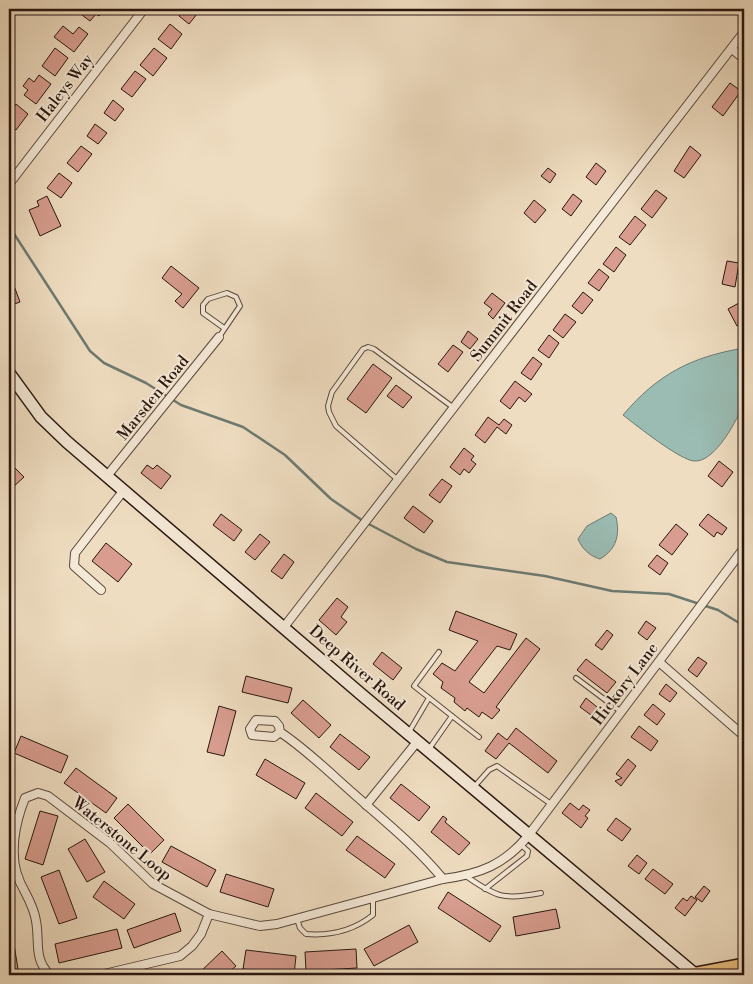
<svg xmlns="http://www.w3.org/2000/svg" width="753" height="984" viewBox="0 0 753 984" font-family="'Libre Bodoni',serif">
  <style>
    .water { fill: #9abcb3; stroke: #6d7a71 }
    .lines { fill: none; stroke-linecap: round; stroke-linejoin: round }
    .stream { stroke: #6d7a71; stroke-width: 2.5 }
    .building { fill: #d89d8f; stroke: #29160f }
    .lane-casing { stroke: #5a483c; stroke-width: 6 }
    .street-casing { stroke: #5a483c; stroke-width: 10 }
    .secondary-casing { stroke: #29160f; stroke-width: 14 }
    .highway-casing { stroke: #29160f; stroke-width: 18 }
    .lane { stroke: #f5e9d7; stroke-width: 4 }
    .street { stroke: #f5e9d7; stroke-width: 8 }
    .secondary { stroke: #f5e9d7; stroke-width: 11 }
    .highway { stroke: #e8be80; stroke-width: 15 }
    .labels { text-anchor: middle; dominant-baseline: central; stroke-width: 4; stroke-linejoin: round; paint-order: stroke }
    .street-label { font-size: 16px; fill: #29160f; stroke: #f5e9d7 }
  </style>
  <rect width="100%" height="100%" fill="#efddc1"/>
  <filter id="stains"><feTurbulence type="fractalNoise" baseFrequency=".004" numOctaves="4"/><feColorMatrix values="0 0 0 0 .2 0 0 0 0 .09 0 0 0 0 .02 0 0 0 .5 -.17"/></filter>
  <radialGradient id="worn" r=".72"><stop offset=".6" stop-color="#630" stop-opacity="0"/><stop offset="1" stop-color="#630" stop-opacity=".3"/></radialGradient>
  <g class="water">
    <path d="M744,348C744,362 748,388 744,402C738,419 715,463 694,461C680,460 637,426 623,415C658,374 691,357 744,348Z"/>
    <path d="M611,513L616,517C620,534 617,549 600,559C590,556 582,549 578,539L587,526Z"/>
  </g>
  <g class="lines">
    <g class="stream">
      <polyline points="9,226 90,351 104,363 146,383 181,405 243,427 285,455 331,499 363,521 416,549 447,562 545,576 612,591 669,594 718,610 744,626"/>
      <polyline points="9,642 14,660 9,670"/>
    </g>
  </g>
  <g class="building">
    <polygon points="81,9 104,9 99,16 96,14 90,21 78,12"/>
    <polygon points="184,9 201,9 189,24 179,16"/>
    <polygon points="170,24 182,34 171,49 158,39"/>
    <polygon points="63,26 73,34 79,27 88,34 74,52 54,37"/>
    <polygon points="55,48 68,58 55,76 42,66"/>
    <polygon points="154,48 167,58 153,76 140,65"/>
    <polygon points="135,71 146,79 132,97 121,89"/>
    <polygon points="39,75 51,84 36,104 24,95 28,90 23,86 29,78 34,82"/>
    <polygon points="730,83 741,91 723,116 712,107"/>
    <polygon points="113,100 124,109 115,121 104,113"/>
    <polygon points="16,104 28,114 16,130 9,125 9,113"/>
    <polygon points="95,124 107,133 98,144 87,136"/>
    <polygon points="81,146 92,154 78,172 67,163"/>
    <polygon points="690,146 701,155 684,178 674,171"/>
    <polygon points="596,163 606,171 596,185 586,177"/>
    <polygon points="548,168 556,174 550,183 541,176"/>
    <polygon points="59,173 72,183 61,198 47,188"/>
    <polygon points="656,190 667,198 652,218 641,209"/>
    <polygon points="573,194 582,201 571,216 562,209"/>
    <polygon points="47,196 61,226 40,236 29,210 39,206 37,201"/>
    <polygon points="534,200 546,210 535,223 524,213"/>
    <polygon points="635,216 646,225 630,245 619,237"/>
    <polygon points="616,247 626,255 614,272 603,264"/>
    <polygon points="727,261 739,263 735,287 722,284"/>
    <polygon points="171,266 199,288 183,308 175,301 182,294 162,278"/>
    <polygon points="599,269 609,277 599,291 588,283"/>
    <polygon points="13,283 20,302 9,306 9,284"/>
    <polygon points="583,292 593,300 582,314 572,306"/>
    <polygon points="492,293 505,303 493,319 488,314 492,309 484,303"/>
    <polygon points="739,303 744,312 744,322 737,326 728,309"/>
    <polygon points="565,314 576,322 563,338 553,330"/>
    <polygon points="468,331 478,339 470,349 461,342"/>
    <polygon points="549,335 559,343 549,358 538,350"/>
    <polygon points="453,345 463,352 448,372 438,364"/>
    <polygon points="533,357 542,364 531,380 521,373"/>
    <polygon points="373,364 392,378 366,413 347,399"/>
    <polygon points="515,381 532,394 525,402 519,397 510,409 500,401"/>
    <polygon points="396,385 412,397 403,408 387,396"/>
    <polygon points="488,417 499,425 504,419 512,425 506,434 497,427 485,443 475,435"/>
    <polygon points="464,448 474,456 471,460 476,464 469,473 464,469 460,475 450,467"/>
    <polygon points="719,461 733,472 722,487 708,476"/>
    <polygon points="9,462 24,477 12,488 9,484"/>
    <polygon points="147,465 153,469 157,465 171,476 161,489 141,473"/>
    <polygon points="442,479 452,486 440,503 429,495"/>
    <polygon points="413,506 433,521 424,533 404,518"/>
    <polygon points="221,514 242,530 234,541 213,525"/>
    <polygon points="708,514 727,528 722,535 717,532 714,537 699,525"/>
    <polygon points="676,524 688,534 672,555 659,545"/>
    <polygon points="260,534 270,542 255,560 245,552"/>
    <polygon points="106,543 132,564 118,582 92,561"/>
    <polygon points="284,554 294,562 282,579 271,571"/>
    <polygon points="657,555 668,563 660,575 648,566"/>
    <polygon points="337,598 348,607 341,617 347,622 336,635 319,620"/>
    <polygon points="456,611 517,634 510,650 497,646 469,682 484,693 526,638 540,649 496,707 500,710 492,719 482,712 479,717 467,708 465,711 454,702 455,698 441,688 443,682 433,674 442,663 455,671 478,641 449,630"/>
    <polygon points="646,621 656,628 647,640 638,633"/>
    <polygon points="607,630 613,635 602,650 595,645"/>
    <polygon points="382,652 402,668 393,680 373,664"/>
    <polygon points="698,657 707,663 697,677 688,670"/>
    <polygon points="586,659 616,682 607,693 577,670"/>
    <polygon points="246,676 292,688 288,703 242,692"/>
    <polygon points="666,684 677,693 670,702 659,694"/>
    <polygon points="586,698 597,707 591,715 580,707"/>
    <polygon points="303,700 331,725 319,738 291,713"/>
    <polygon points="653,704 665,714 657,725 644,715"/>
    <polygon points="219,706 236,711 224,756 207,752"/>
    <polygon points="639,726 658,741 651,751 631,737"/>
    <polygon points="516,728 557,761 548,773 509,743 496,759 485,751 498,733 507,740"/>
    <polygon points="340,734 370,757 359,770 330,747"/>
    <polygon points="21,736 68,756 61,773 14,753"/>
    <polygon points="265,759 305,783 296,799 256,775"/>
    <polygon points="628,759 636,766 621,786 615,781 622,778 616,774"/>
    <polygon points="76,768 117,798 106,813 64,783"/>
    <polygon points="401,784 430,807 419,821 390,798"/>
    <polygon points="316,793 353,822 342,836 305,808"/>
    <polygon points="570,803 579,810 583,805 590,810 585,816 588,818 581,828 562,813"/>
    <polygon points="128,804 164,840 150,854 114,818"/>
    <polygon points="40,811 58,816 43,865 25,859"/>
    <polygon points="443,816 447,819 445,822 470,843 459,855 431,832"/>
    <polygon points="616,818 631,829 622,841 607,830"/>
    <polygon points="357,836 395,864 385,878 346,850"/>
    <polygon points="85,839 105,872 87,882 68,849"/>
    <polygon points="171,846 216,870 207,887 162,862"/>
    <polygon points="637,855 647,863 639,874 628,866"/>
    <polygon points="653,869 673,884 665,894 645,879"/>
    <polygon points="59,870 77,918 59,924 41,877"/>
    <polygon points="226,874 274,889 268,907 220,892"/>
    <polygon points="104,881 135,904 124,919 93,897"/>
    <polygon points="704,886 710,891 702,902 695,897"/>
    <polygon points="448,892 501,926 490,942 438,908"/>
    <polygon points="691,896 697,900 685,916 675,908 683,898 687,901"/>
    <polygon points="556,909 560,928 516,936 513,917"/>
    <polygon points="175,913 181,931 134,948 127,930"/>
    <polygon points="409,925 418,942 374,966 364,949"/>
    <polygon points="9,926 11,926 19,975 9,975"/>
    <polygon points="117,929 122,948 59,963 55,944"/>
    <polygon points="356,949 357,968 306,971 305,952"/>
    <polygon points="246,950 296,956 294,975 243,969"/>
    <polygon points="222,951 236,966 226,975 197,975"/>
  </g>
  <g class="lines">
    <g class="lane-casing">
      <g id="lane">
        <polyline points="219,337 240,306 236,297 227,293 208,299 203,305 203,313 224,328"/>
        <polyline points="398,480 336,426 329,412 328,406 332,392 363,349 368,347 374,349 454,408"/>
        <polyline points="439,652 414,686 452,716"/>
        <polyline points="576,678 620,711"/>
        <polyline points="409,732 429,698"/>
        <polyline points="429,749 452,716 479,737"/>
        <polyline points="474,787 489,770 497,766 551,804"/>
        <path d="M466,876C497,898 505,900 541,893"/>
        <polyline points="485,889 527,856 528,851 521,845"/>
        <path d="M297,919L300,928L306,934C331,936 353,931 373,915V898"/>
      </g>
    </g>
    <g class="street-casing">
      <g id="street">
        <polyline points="732,49 744,59"/>
        <polyline points="9,184 144,9"/>
        <polyline points="107,476 219,337"/>
        <polyline points="101,590 74,566 75,553 124,490"/>
        <polyline points="284,627 744,32"/>
        <polyline points="659,662 744,736"/>
        <path d="M280,732L274,737L252,735L250,729L256,720L275,721L279,726L280,732C307,750 330,773 354,794C384,821 417,847 443,879"/>
        <polyline points="366,805 417,742"/>
        <path d="M209,914L260,926L277,924L443,879C480,874 504,865 528,836L744,548"/>
        <path d="M50,975C33,959 40,941 36,921C34,906 26,895 20,882C8,856 15,823 25,798L38,793L48,796L110,843L153,884L209,914L201,934L192,946L180,956L100,975"/>
      </g>
    </g>
    <g class="secondary-casing">
      <polyline id="secondary" points="9,373 41,417 67,442 362,695 696,975"/>
    </g>
    <g class="highway-casing">
      <polyline id="highway" points="696,975 744,966"/>
    </g>
    <use href="#lane" class="lane"/>
    <use href="#street" class="street"/>
    <use href="#secondary" class="secondary"/>
    <use href="#highway" class="highway"/>
  </g>
  <g class="labels">
    <g class="street-label">
      <text transform="translate(65 88) rotate(-52)">Haleys Way</text>
      <text transform="translate(504 321) rotate(-52)">Summit Road</text>
      <text transform="translate(153 398) rotate(-51)">Marsden Road</text>
      <text transform="translate(357 668) rotate(41)">Deep River Road</text>
      <text transform="translate(625 684) rotate(-53)">Hickory Lane</text>
      <text transform="translate(122 839) rotate(39)">Waterstone Loop</text>
    </g>
  </g>
  <rect width="753" height="984" fill="none" stroke="#efddc1" stroke-width="30"/>
  <rect x="10" y="10" width="733" height="964" fill="none" stroke="#29160f" stroke-width="2.5"/>
  <rect x="15" y="15" width="723" height="954" fill="none" stroke="#29160f"/>
  <rect width="100%" height="100%" filter="url(#stains)"/>
  <rect width="100%" height="100%" fill="url(#worn)"/>
</svg>
